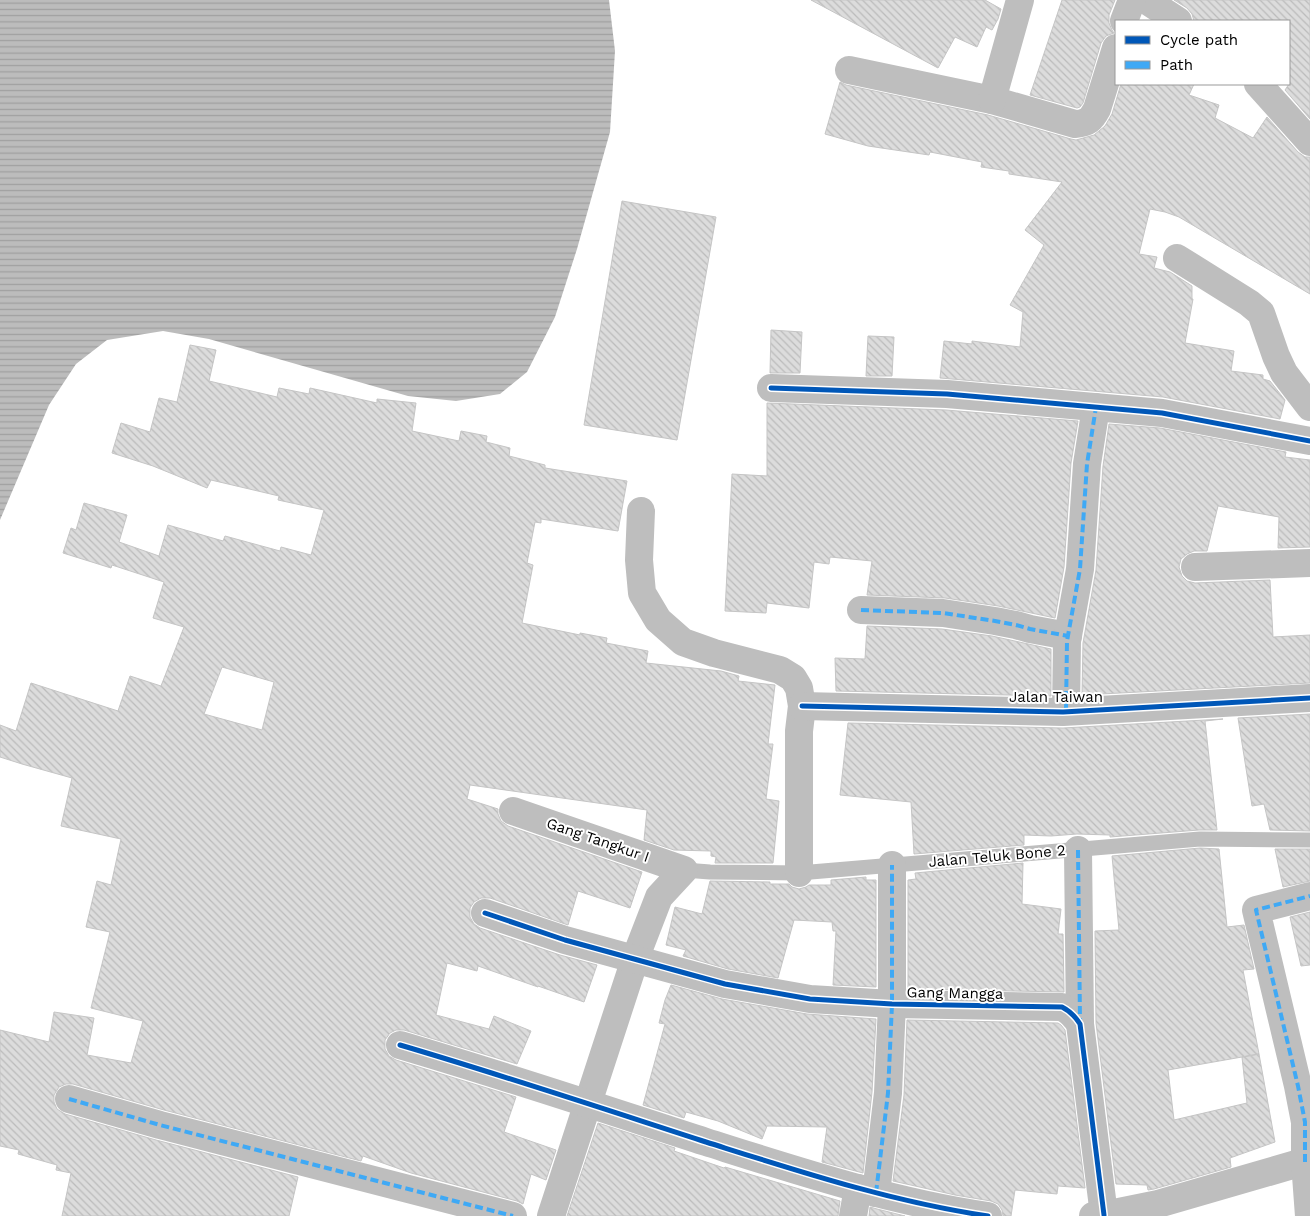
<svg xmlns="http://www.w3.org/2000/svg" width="1310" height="1216" viewBox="0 0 1310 1216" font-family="'Work Sans',sans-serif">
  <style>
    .water { fill: url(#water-rules) }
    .building { fill: url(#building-back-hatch); stroke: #c5c5c5; fill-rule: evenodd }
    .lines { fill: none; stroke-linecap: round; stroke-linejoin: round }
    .service { stroke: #bebebe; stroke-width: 15 }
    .minor { stroke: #bebebe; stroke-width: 28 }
    .quiet { stroke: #3fa9f5; stroke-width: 4; stroke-dasharray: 8 4; stroke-linecap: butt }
    .cycleway-casing { stroke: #fff; stroke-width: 8 }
    .cycleway { stroke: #0057b8; stroke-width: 5 }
    .labels { text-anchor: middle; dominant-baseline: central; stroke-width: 4; stroke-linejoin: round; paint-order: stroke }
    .street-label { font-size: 15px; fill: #000; stroke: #fff }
  </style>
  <defs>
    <pattern id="water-rules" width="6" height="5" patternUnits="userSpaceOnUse" patternTransform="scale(1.25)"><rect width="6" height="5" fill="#bcbcbc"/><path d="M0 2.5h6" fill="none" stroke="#a0a0a0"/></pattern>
    <pattern id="building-back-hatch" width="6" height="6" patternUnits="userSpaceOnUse" patternTransform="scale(1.25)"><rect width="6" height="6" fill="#dcdcdc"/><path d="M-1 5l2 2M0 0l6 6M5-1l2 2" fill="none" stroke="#bbb"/></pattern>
  </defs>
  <rect width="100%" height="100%" fill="#fff"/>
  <polygon class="water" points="0,0 609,0 615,51 610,132 577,249 555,317 527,372 500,394 456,401 408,396 209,339 163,331 107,340 76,364 49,405 0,520"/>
  <g class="building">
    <polygon points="811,0 985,0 1001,9 998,19 992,30 986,27 977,47 955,37 938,68"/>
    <polygon points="1062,0 1115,0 1109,15 1109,23 1112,30 1114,33 1106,36 1101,43 1083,103 1080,107 1077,108 1030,95"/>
    <polygon points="1174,0 1310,0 1310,119 1285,90 1289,84 1289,21 1194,21 1192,14 1187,8"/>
    <polygon points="840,82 846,85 988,115 1071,139 1076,140 1094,135 1105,126 1112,114 1121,84 1194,84 1189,95 1219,105 1215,118 1253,138 1267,117 1298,152 1305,157 1310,157 1310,294 1179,217 1165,212 1150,209 1139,254 1157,257 1154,268 1170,272 1192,286 1192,299 1193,299 1185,343 1234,351 1231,371 1263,375 1263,379 1270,381 1285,400 1280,419 1163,397 940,378 944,341 972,344 972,341 1020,347 1023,312 1010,305 1044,245 1025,230 1062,182 1009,174 1009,171 981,167 982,162 930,152 929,155 868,146 825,134"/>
    <polygon points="622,201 716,217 677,440 584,425"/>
    <polygon points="771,330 802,332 800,373 770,373"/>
    <polygon points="868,336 894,337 892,376 866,376"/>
    <path d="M190,345L216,350L209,381L277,397L279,388L309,394L310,388L377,403V399L416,403L412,431L459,441L461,431L487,436L486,442L510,448L509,456L545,465V468L627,481L618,531L541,519V523L535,522L527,563L533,565L522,623L580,635V633L607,638L606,643L648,651L646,663L721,671L739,676L738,681L775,685L768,744H773L766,799L779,801L773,863H715L716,857L711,856V851L674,850L644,840L647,810L470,785L467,799L498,809V814L501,821L508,826L642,872L630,908L578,891L568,925L490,898H481L474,902L470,908V917L474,924L480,928L560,955L597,965L584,1002L538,986V987L478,966L477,971L447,963L436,1015L489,1029L494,1016L531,1031L517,1064L404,1030H396L390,1033L385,1040V1049L389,1056L396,1060L516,1097L504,1132L556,1150L546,1180L531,1174L523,1204L517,1201L411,1173L363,1156L361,1161L164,1110L73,1084H66L59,1087L54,1095V1102L57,1109L65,1114L156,1140L298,1177L289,1216H62L71,1173L56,1170L57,1165L18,1154L19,1150L0,1146V1030L49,1042L54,1012L94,1018L87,1055L131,1063L143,1021L91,1008L110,932L86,927L97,881L111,885L121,839L61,826L72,778L22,764L0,757V725L16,731L31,683L118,711L130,676L161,686L184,627L153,618L164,582L112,565L111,568L63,553L71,528L76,530L84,503L127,515L119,542L159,556L168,525L223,541L225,536L280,551L281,547L311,555L324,510L278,500L279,496L211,480L207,488L153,466L112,453L121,423L150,432L159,398L177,402ZM222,667L274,682L262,730L204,714Z"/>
    <polygon points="767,403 946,410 1078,421 1071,463 1064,567 1055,618 998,606 945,598 867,595 872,561 830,557 829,564 814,562 809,608 767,603 766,613 725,611 732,474 767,476"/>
    <polygon points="1109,424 1160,428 1286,452 1285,457 1310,460 1310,547 1278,548 1279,517 1218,506 1207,551 1194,551 1187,554 1181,559 1179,567 1182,576 1187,581 1195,583 1270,580 1273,637 1310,635 1310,683 1082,695 1083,643 1096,570 1103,466"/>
    <polygon points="867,626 942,629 992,636 1051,649 1051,696 836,691 835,658 865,659"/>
    <polygon points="1310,714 1310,831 1270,830 1264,804 1252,806 1238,718"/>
    <polygon points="1223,719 1205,721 1217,830 1199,830 1110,837 1110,835 1077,834 1051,836 1024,835 1024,845 914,854 911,802 840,795 848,723 1063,728"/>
    <polygon points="1200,848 1219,849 1227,927 1244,925 1254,969 1243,970 1259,1054 1168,1070 1174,1120 1247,1103 1242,1057 1259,1054 1275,1142 1230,1158 1231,1167 1154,1189 1148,1190 1147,1185 1116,1184 1096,1023 1095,931 1119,930 1112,856"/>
    <polygon points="1275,849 1310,849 1310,881 1283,887"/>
    <polygon points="1023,863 1022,904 1061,909 1058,934 1063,934 1064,992 908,989 908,880 916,879 915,873"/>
    <polygon points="866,877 866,880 876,880 876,987 833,985 836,931 833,931 832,922 794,920 778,978 728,969 683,956 686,950 666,945 675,907 702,914 710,881 770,882 770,884 789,884 792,887 799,889 806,887 809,885 831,885 831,880"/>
    <polygon points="1310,912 1310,965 1301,966 1290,917"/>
    <polygon points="671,985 722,999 807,1014 876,1019 872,1092 863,1173 822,1162 827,1127 767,1126 762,1139 718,1121 686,1112 684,1118 643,1105 665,1024 659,1023 665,1000"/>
    <polygon points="907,1020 1058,1023 1061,1025 1065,1030 1085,1188 1058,1186 1057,1194 1015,1190 1011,1216 1003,1216 1002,1210 998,1204 991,1201 955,1195 893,1181 904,1095"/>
    <polygon points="598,1123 675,1148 674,1151 724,1168 725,1167 840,1201 838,1216 567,1216"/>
    <polygon points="870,1207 877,1209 905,1216 869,1216"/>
  </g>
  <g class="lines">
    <polyline class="service" points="684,870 710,872 799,873 1200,839 1310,840"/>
    <g class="minor">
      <polyline points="1146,0 1178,21"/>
      <polyline points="1124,21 1132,0"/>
      <path d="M849,70L992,100L1075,124C1088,123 1091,120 1097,109L1116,48"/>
      <polyline points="1258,84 1310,142"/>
      <polyline points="992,100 1020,0"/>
      <polyline points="1177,258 1249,303 1261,313 1276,356 1284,373 1310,407"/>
      <polyline points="771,388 947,394 1162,413 1310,441"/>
      <polyline points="641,511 639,560 642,593 658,620 683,642 714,653 780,670 793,678 799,688 802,706 799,731 799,873"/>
      <polyline points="1195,567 1310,563"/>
      <polyline points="861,610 943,613 995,621 1016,625 1030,629 1068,636"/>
      <polyline points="802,706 1063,712 1310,698"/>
      <polyline points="1066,711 1067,641 1080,569 1087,464 1096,407"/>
      <polyline points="513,811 684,870 659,897 635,959 551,1216"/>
      <polyline points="1078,850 1080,1024"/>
      <path d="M485,913L565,940L725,984L810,999L892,1004L1062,1007C1070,1011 1075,1016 1080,1024L1104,1215"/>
      <path d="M400,1045C502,1075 604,1109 706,1142C798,1171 892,1202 988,1216"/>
      <polyline points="69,1099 160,1125 513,1216"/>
      <polyline points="876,1193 888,1093 892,1004 892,865"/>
      <polyline points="853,1216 858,1188"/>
      <polyline points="1093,1216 1104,1215 1158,1204 1310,1160"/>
      <polyline points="1309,1216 1305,1162 1305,1122 1298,1086 1256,910 1310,896"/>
    </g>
    <g class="quiet">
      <polyline points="861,610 943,613 995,621 1016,625 1030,629 1068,636"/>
      <polyline points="1066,711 1067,641 1080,569 1087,464 1096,407"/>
      <polyline points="1078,850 1080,1021"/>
      <polyline points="69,1099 160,1125 513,1216"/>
      <polyline points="1305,1162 1305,1122 1298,1086 1256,910 1310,896"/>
      <polyline points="876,1193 888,1093 892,1004 892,865"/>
    </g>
    <g class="cycleway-casing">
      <g id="cycleway">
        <polyline points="771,388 947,394 1162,413 1310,441"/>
        <polyline points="802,706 1063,712 1310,698"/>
        <path d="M485,913L565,940L725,984L810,999L892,1004L1062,1007C1070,1011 1075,1016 1080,1024L1104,1215"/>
        <path d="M400,1045C502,1075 604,1109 706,1142C798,1171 892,1202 988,1216"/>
      </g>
    </g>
    <use href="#cycleway" class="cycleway"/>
  </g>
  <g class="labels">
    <g class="street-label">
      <text x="1056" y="697">Jalan Taiwan</text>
      <text transform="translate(598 840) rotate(19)">Gang Tangkur I</text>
      <text transform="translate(997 856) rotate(-5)">Jalan Teluk Bone 2</text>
      <text transform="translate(955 993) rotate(1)">Gang Mangga</text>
    </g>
  </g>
  <rect x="1115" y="20" width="175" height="65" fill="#ffffff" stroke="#999999"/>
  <rect x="1125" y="36" width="25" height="8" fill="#0057b8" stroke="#999999"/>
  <text x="1160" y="45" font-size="15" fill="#000000">Cycle path</text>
  <rect x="1125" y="61" width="25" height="8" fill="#3fa9f5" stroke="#999999"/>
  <text x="1160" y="70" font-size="15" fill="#000000">Path</text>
</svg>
